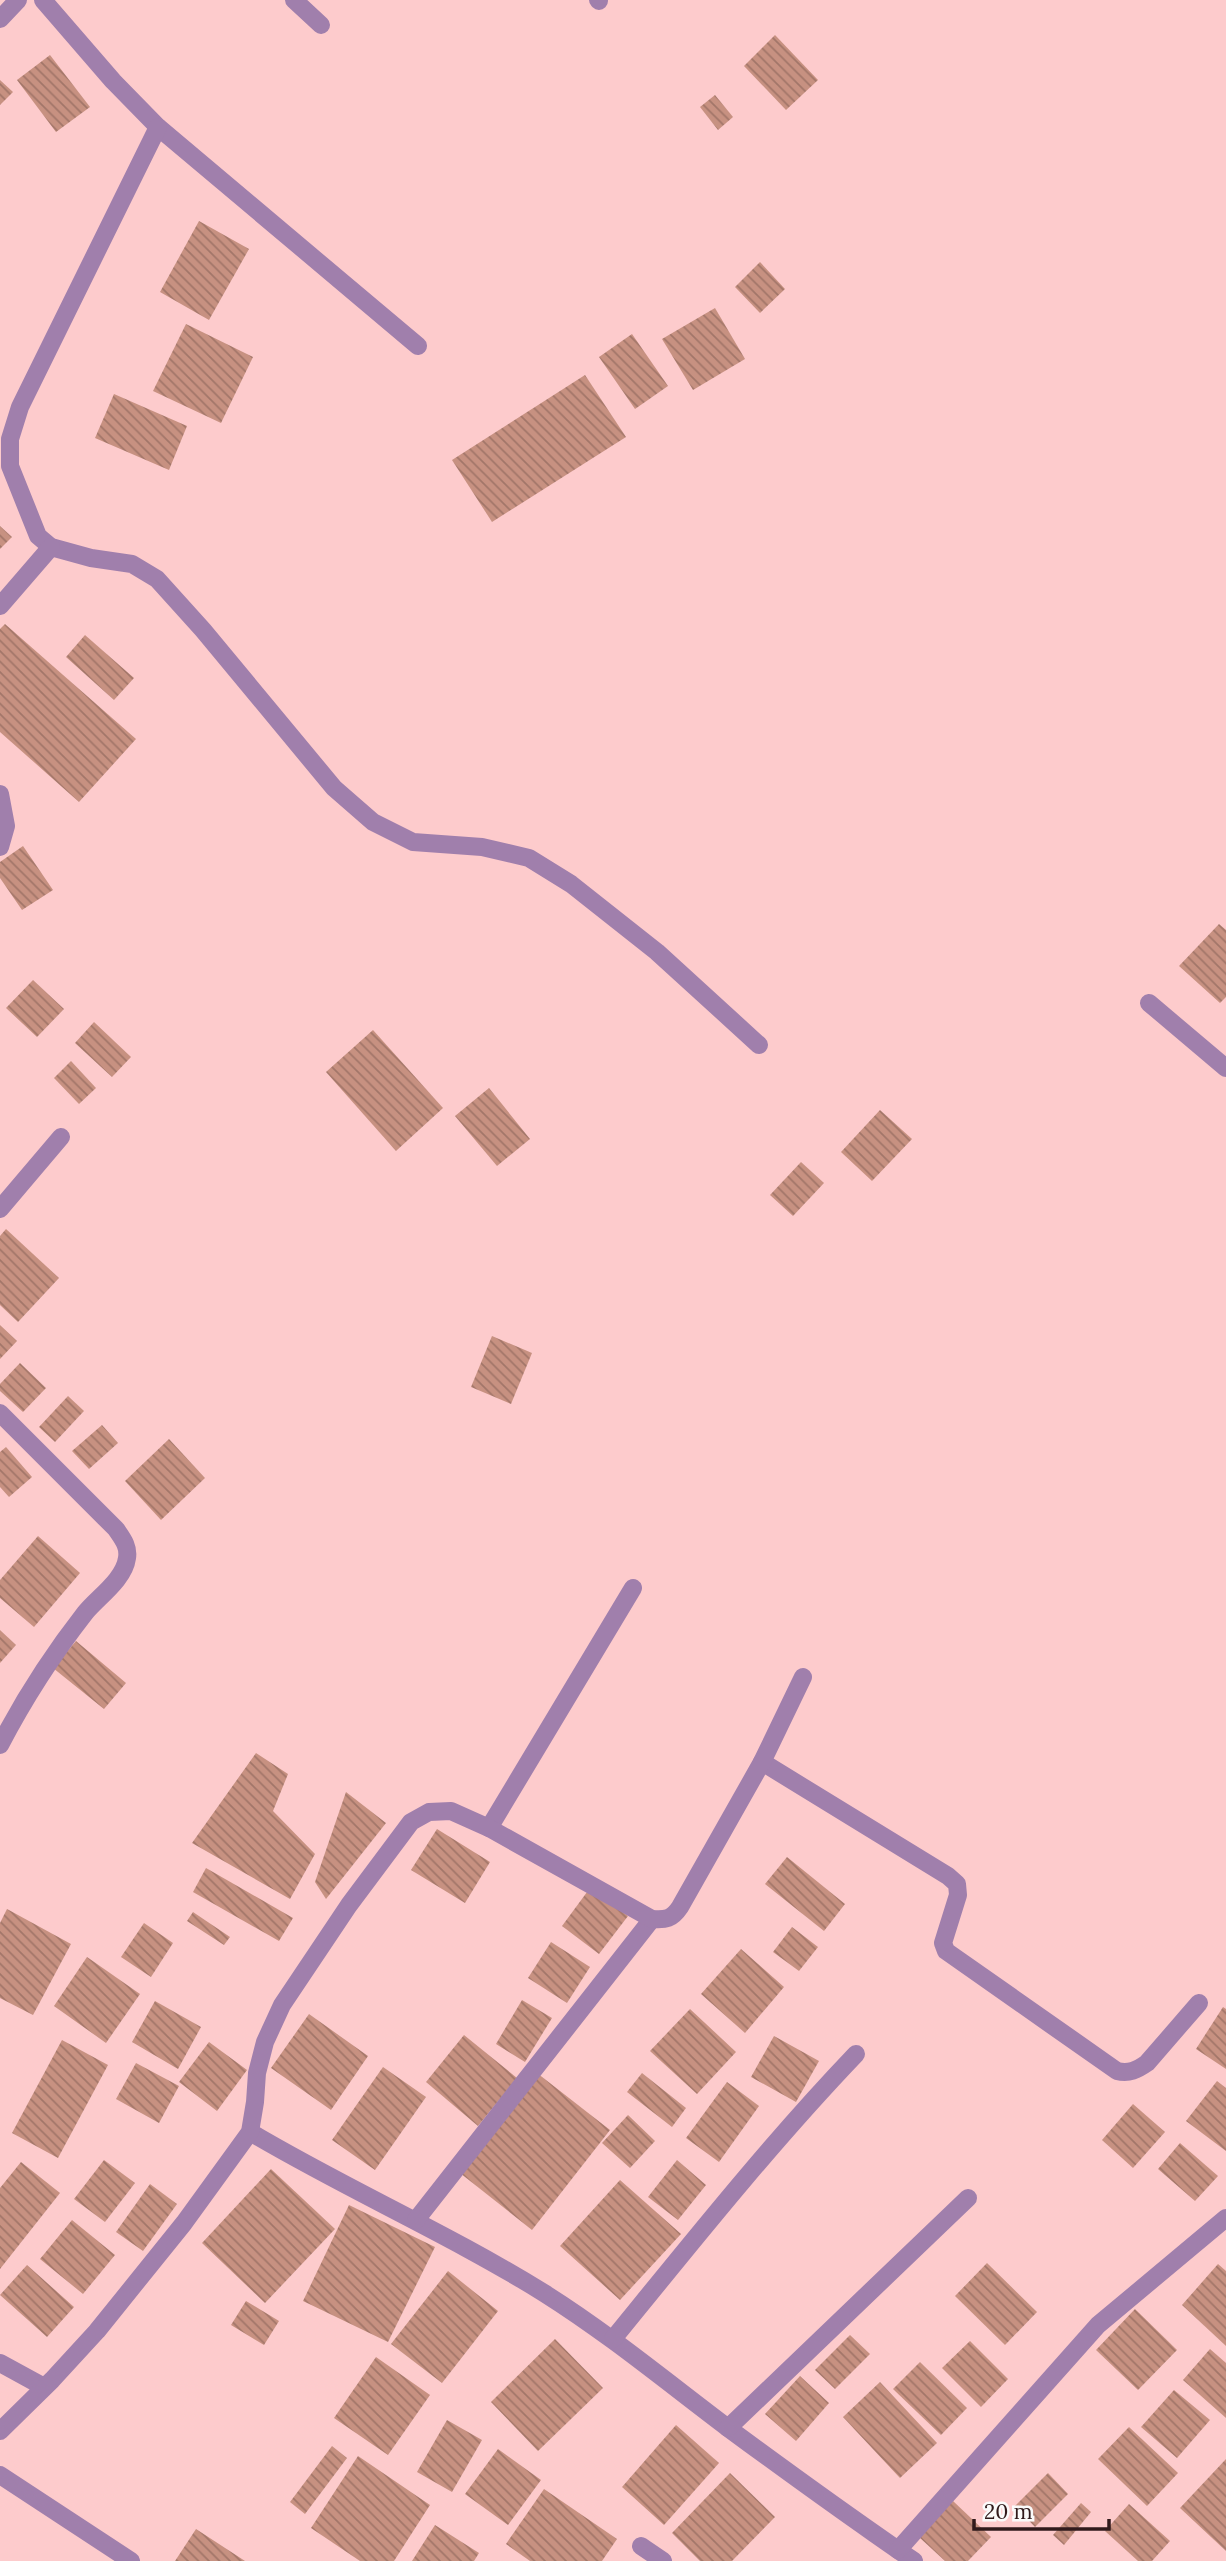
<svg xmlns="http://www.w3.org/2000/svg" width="1226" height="2561" viewBox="0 0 1226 2561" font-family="Lora,serif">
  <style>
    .building { fill: url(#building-back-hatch) }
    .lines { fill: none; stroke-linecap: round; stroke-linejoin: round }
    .minor { stroke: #a07fac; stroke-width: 18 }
  </style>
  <defs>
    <pattern id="building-back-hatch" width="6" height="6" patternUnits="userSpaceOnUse" patternTransform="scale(1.75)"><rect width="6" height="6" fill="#c79181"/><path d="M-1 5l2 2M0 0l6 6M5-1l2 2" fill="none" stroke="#a27669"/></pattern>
  </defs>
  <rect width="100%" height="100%" fill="#fdcbcc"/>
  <g class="building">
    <polygon points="775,35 818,80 786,110 744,66"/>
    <polygon points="50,55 90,107 56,132 17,80"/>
    <polygon points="0,80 13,92 0,105"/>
    <polygon points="715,95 733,117 718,130 700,107"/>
    <polygon points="199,221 249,249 209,320 160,292"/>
    <polygon points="760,262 785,289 760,313 735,287"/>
    <polygon points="715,308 745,359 693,390 662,339"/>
    <polygon points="186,324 253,357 221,423 153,391"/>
    <polygon points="632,334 668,386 635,409 599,357"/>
    <polygon points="585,375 626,437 492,522 452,460"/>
    <polygon points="114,394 187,426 169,470 95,438"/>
    <polygon points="0,526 12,537 0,549"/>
    <polygon points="5,624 136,739 79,802 0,732 0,629"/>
    <polygon points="85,635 134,678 114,700 66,657"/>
    <polygon points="23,846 53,890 22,910 0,878 0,862"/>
    <polygon points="1219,924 1226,930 1226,997 1220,1003 1179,966"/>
    <polygon points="33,980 64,1009 37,1037 6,1008"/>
    <polygon points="94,1022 131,1057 112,1077 75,1043"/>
    <polygon points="373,1030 443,1108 396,1151 326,1072"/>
    <polygon points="71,1061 96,1088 79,1104 54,1078"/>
    <polygon points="489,1088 530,1139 497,1166 455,1116"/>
    <polygon points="880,1110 912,1139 872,1181 841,1152"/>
    <polygon points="801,1162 824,1183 793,1216 770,1195"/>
    <polygon points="6,1229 59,1278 18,1322 0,1305 0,1236"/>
    <polygon points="0,1325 17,1341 0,1359"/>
    <polygon points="492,1336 532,1353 511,1404 471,1387"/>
    <polygon points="20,1363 46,1388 23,1412 0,1391 0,1384"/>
    <polygon points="68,1396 84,1411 55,1442 39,1427"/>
    <polygon points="102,1425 118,1443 89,1469 72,1451"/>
    <polygon points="169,1439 205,1478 161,1520 125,1481"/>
    <polygon points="6,1447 32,1477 9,1497 0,1487 0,1452"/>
    <polygon points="38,1536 80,1573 34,1627 0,1598 0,1580"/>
    <polygon points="0,1630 16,1645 0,1663"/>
    <polygon points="76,1641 126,1683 104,1709 53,1668"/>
    <polygon points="256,1753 288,1774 273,1811 315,1854 290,1899 192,1843"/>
    <polygon points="346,1792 386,1823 326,1899 315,1882"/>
    <polygon points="437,1829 490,1862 465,1903 411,1870"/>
    <polygon points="787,1857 845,1904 824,1931 765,1884"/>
    <polygon points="206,1868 293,1918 279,1941 193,1892"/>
    <polygon points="590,1888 628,1916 599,1954 562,1926"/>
    <polygon points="7,1909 71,1944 33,2015 0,1998 0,1923"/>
    <polygon points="193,1912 230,1937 224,1945 187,1921"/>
    <polygon points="144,1923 173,1943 151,1977 121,1957"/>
    <polygon points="792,1927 818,1947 799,1971 773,1952"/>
    <polygon points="551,1942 590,1967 567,2003 528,1978"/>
    <polygon points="741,1949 784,1987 745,2033 701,1994"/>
    <polygon points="87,1957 140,1994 106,2043 54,2006"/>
    <polygon points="522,2000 552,2018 525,2062 496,2044"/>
    <polygon points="155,2001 201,2027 178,2069 132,2042"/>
    <polygon points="1223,2007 1226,2009 1226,2069 1196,2049"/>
    <polygon points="690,2009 736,2052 697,2094 650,2051"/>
    <polygon points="309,2014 368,2056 331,2110 271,2068"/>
    <polygon points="464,2035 517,2078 478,2126 426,2082"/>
    <polygon points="774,2036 819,2061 796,2102 751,2077"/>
    <polygon points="62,2040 108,2065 58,2158 12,2133"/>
    <polygon points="209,2042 247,2070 217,2111 179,2082"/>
    <polygon points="136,2063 179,2086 159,2123 116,2099"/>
    <polygon points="383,2067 426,2097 375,2170 332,2140"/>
    <polygon points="537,2073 610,2130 532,2230 460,2173"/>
    <polygon points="642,2073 686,2108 672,2127 627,2092"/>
    <polygon points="1217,2081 1226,2088 1226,2151 1186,2121"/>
    <polygon points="727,2082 759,2106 719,2162 686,2138"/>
    <polygon points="1133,2104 1165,2132 1133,2168 1102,2140"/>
    <polygon points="628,2115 655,2141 630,2168 602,2143"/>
    <polygon points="1180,2143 1218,2176 1195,2201 1158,2169"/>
    <polygon points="104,2160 135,2183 105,2222 74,2199"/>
    <polygon points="677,2160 706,2185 678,2220 648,2197"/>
    <polygon points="21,2162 60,2193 0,2269 0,2188"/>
    <polygon points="271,2169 335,2229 265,2303 202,2243"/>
    <polygon points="620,2180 681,2234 620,2300 560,2246"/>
    <polygon points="150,2184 177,2204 143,2251 116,2232"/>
    <polygon points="349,2205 435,2247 388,2342 303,2301"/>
    <polygon points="72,2220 115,2255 83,2294 40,2259"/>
    <polygon points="987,2263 1037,2312 1005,2345 955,2296"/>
    <polygon points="1218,2264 1226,2271 1226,2346 1182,2305"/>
    <polygon points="27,2265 74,2307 47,2337 0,2295"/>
    <polygon points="448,2271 498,2311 442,2383 391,2344"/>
    <polygon points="246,2301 279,2321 264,2345 231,2325"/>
    <polygon points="1135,2309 1177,2350 1138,2390 1096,2350"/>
    <polygon points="850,2335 870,2354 835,2389 815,2370"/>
    <polygon points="555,2339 603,2388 538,2451 491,2402"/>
    <polygon points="970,2341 1008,2379 981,2407 942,2368"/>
    <polygon points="1210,2349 1226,2363 1226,2418 1183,2380"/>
    <polygon points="376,2357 430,2395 388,2455 334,2418"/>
    <polygon points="920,2362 967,2408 941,2435 893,2389"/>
    <polygon points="800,2376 829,2403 796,2441 765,2414"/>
    <polygon points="880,2382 937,2443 900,2478 843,2417"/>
    <polygon points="1174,2390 1210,2420 1177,2458 1141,2427"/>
    <polygon points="447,2420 482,2440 452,2492 417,2472"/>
    <polygon points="676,2425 719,2463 664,2525 622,2487"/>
    <polygon points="1129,2427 1178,2473 1147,2506 1098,2459"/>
    <polygon points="332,2446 347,2458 305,2514 290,2502"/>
    <polygon points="498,2449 541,2480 508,2525 465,2494"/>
    <polygon points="358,2456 430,2505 394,2561 360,2561 311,2528"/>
    <polygon points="1226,2459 1226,2551 1180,2508"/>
    <polygon points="730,2473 775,2517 732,2561 700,2561 672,2533"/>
    <polygon points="1048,2473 1068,2494 1035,2527 1015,2506"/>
    <polygon points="544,2489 617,2539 602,2561 530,2561 506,2544"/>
    <polygon points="953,2501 991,2537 968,2561 945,2561 919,2537"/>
    <polygon points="1081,2503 1091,2512 1064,2545 1053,2535"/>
    <polygon points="1129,2504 1170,2541 1152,2561 1138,2561 1105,2531"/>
    <polygon points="435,2525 479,2553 474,2561 412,2561"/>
    <polygon points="196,2529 245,2561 175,2561"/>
  </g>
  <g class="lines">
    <g class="minor">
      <polyline points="43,0 113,81 158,127 418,346"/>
      <polyline points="294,0 321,25"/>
      <polyline points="598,0 599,1"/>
      <polyline points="0,19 18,0"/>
      <polyline points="158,127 20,407 10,439 10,466 38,536 51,547 91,558 132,564 157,579 203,630 334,788 373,822 413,842 482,847 529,858 571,884 657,952 759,1045"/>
      <polyline points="0,606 51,547"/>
      <polyline points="0,794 6,826 0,847"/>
      <polyline points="1149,1003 1226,1068"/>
      <polyline points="0,1209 61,1137"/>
      <path d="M0,1413L116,1529C122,1538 129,1546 127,1558C124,1580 98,1597 85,1613C53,1654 24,1699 0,1745"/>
      <path d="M762,1762L948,1876L957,1884L958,1895L943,1943L946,1951L1117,2071C1129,2074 1137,2070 1147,2063L1199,2003"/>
      <polyline points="489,1828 633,1588"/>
      <path d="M250,2132C346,2189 449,2234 544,2293C609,2334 667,2382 728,2428C789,2473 851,2518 914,2561"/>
      <polyline points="416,2220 652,1919"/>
      <path d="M613,2339C692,2242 770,2144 856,2054"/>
      <polyline points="0,2363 44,2387"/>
      <polyline points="728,2428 968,2198"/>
      <path d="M0,2431L52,2380L97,2331L184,2223L250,2132L255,2102L257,2073L265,2042L282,2005L349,1905L411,1822L429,1812L451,1811L489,1828L652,1919C666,1920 672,1919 680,1907L762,1762L803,1677"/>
      <polyline points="0,2475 131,2561"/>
      <polyline points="641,2546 663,2561"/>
      <polyline points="898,2550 1098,2325 1226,2218"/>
    </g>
  </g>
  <path d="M974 2519v10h135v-10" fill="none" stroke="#301a1b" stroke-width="3.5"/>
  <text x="984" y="2519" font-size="21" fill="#301a1b" stroke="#fafafa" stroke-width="5" paint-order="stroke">20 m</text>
</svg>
